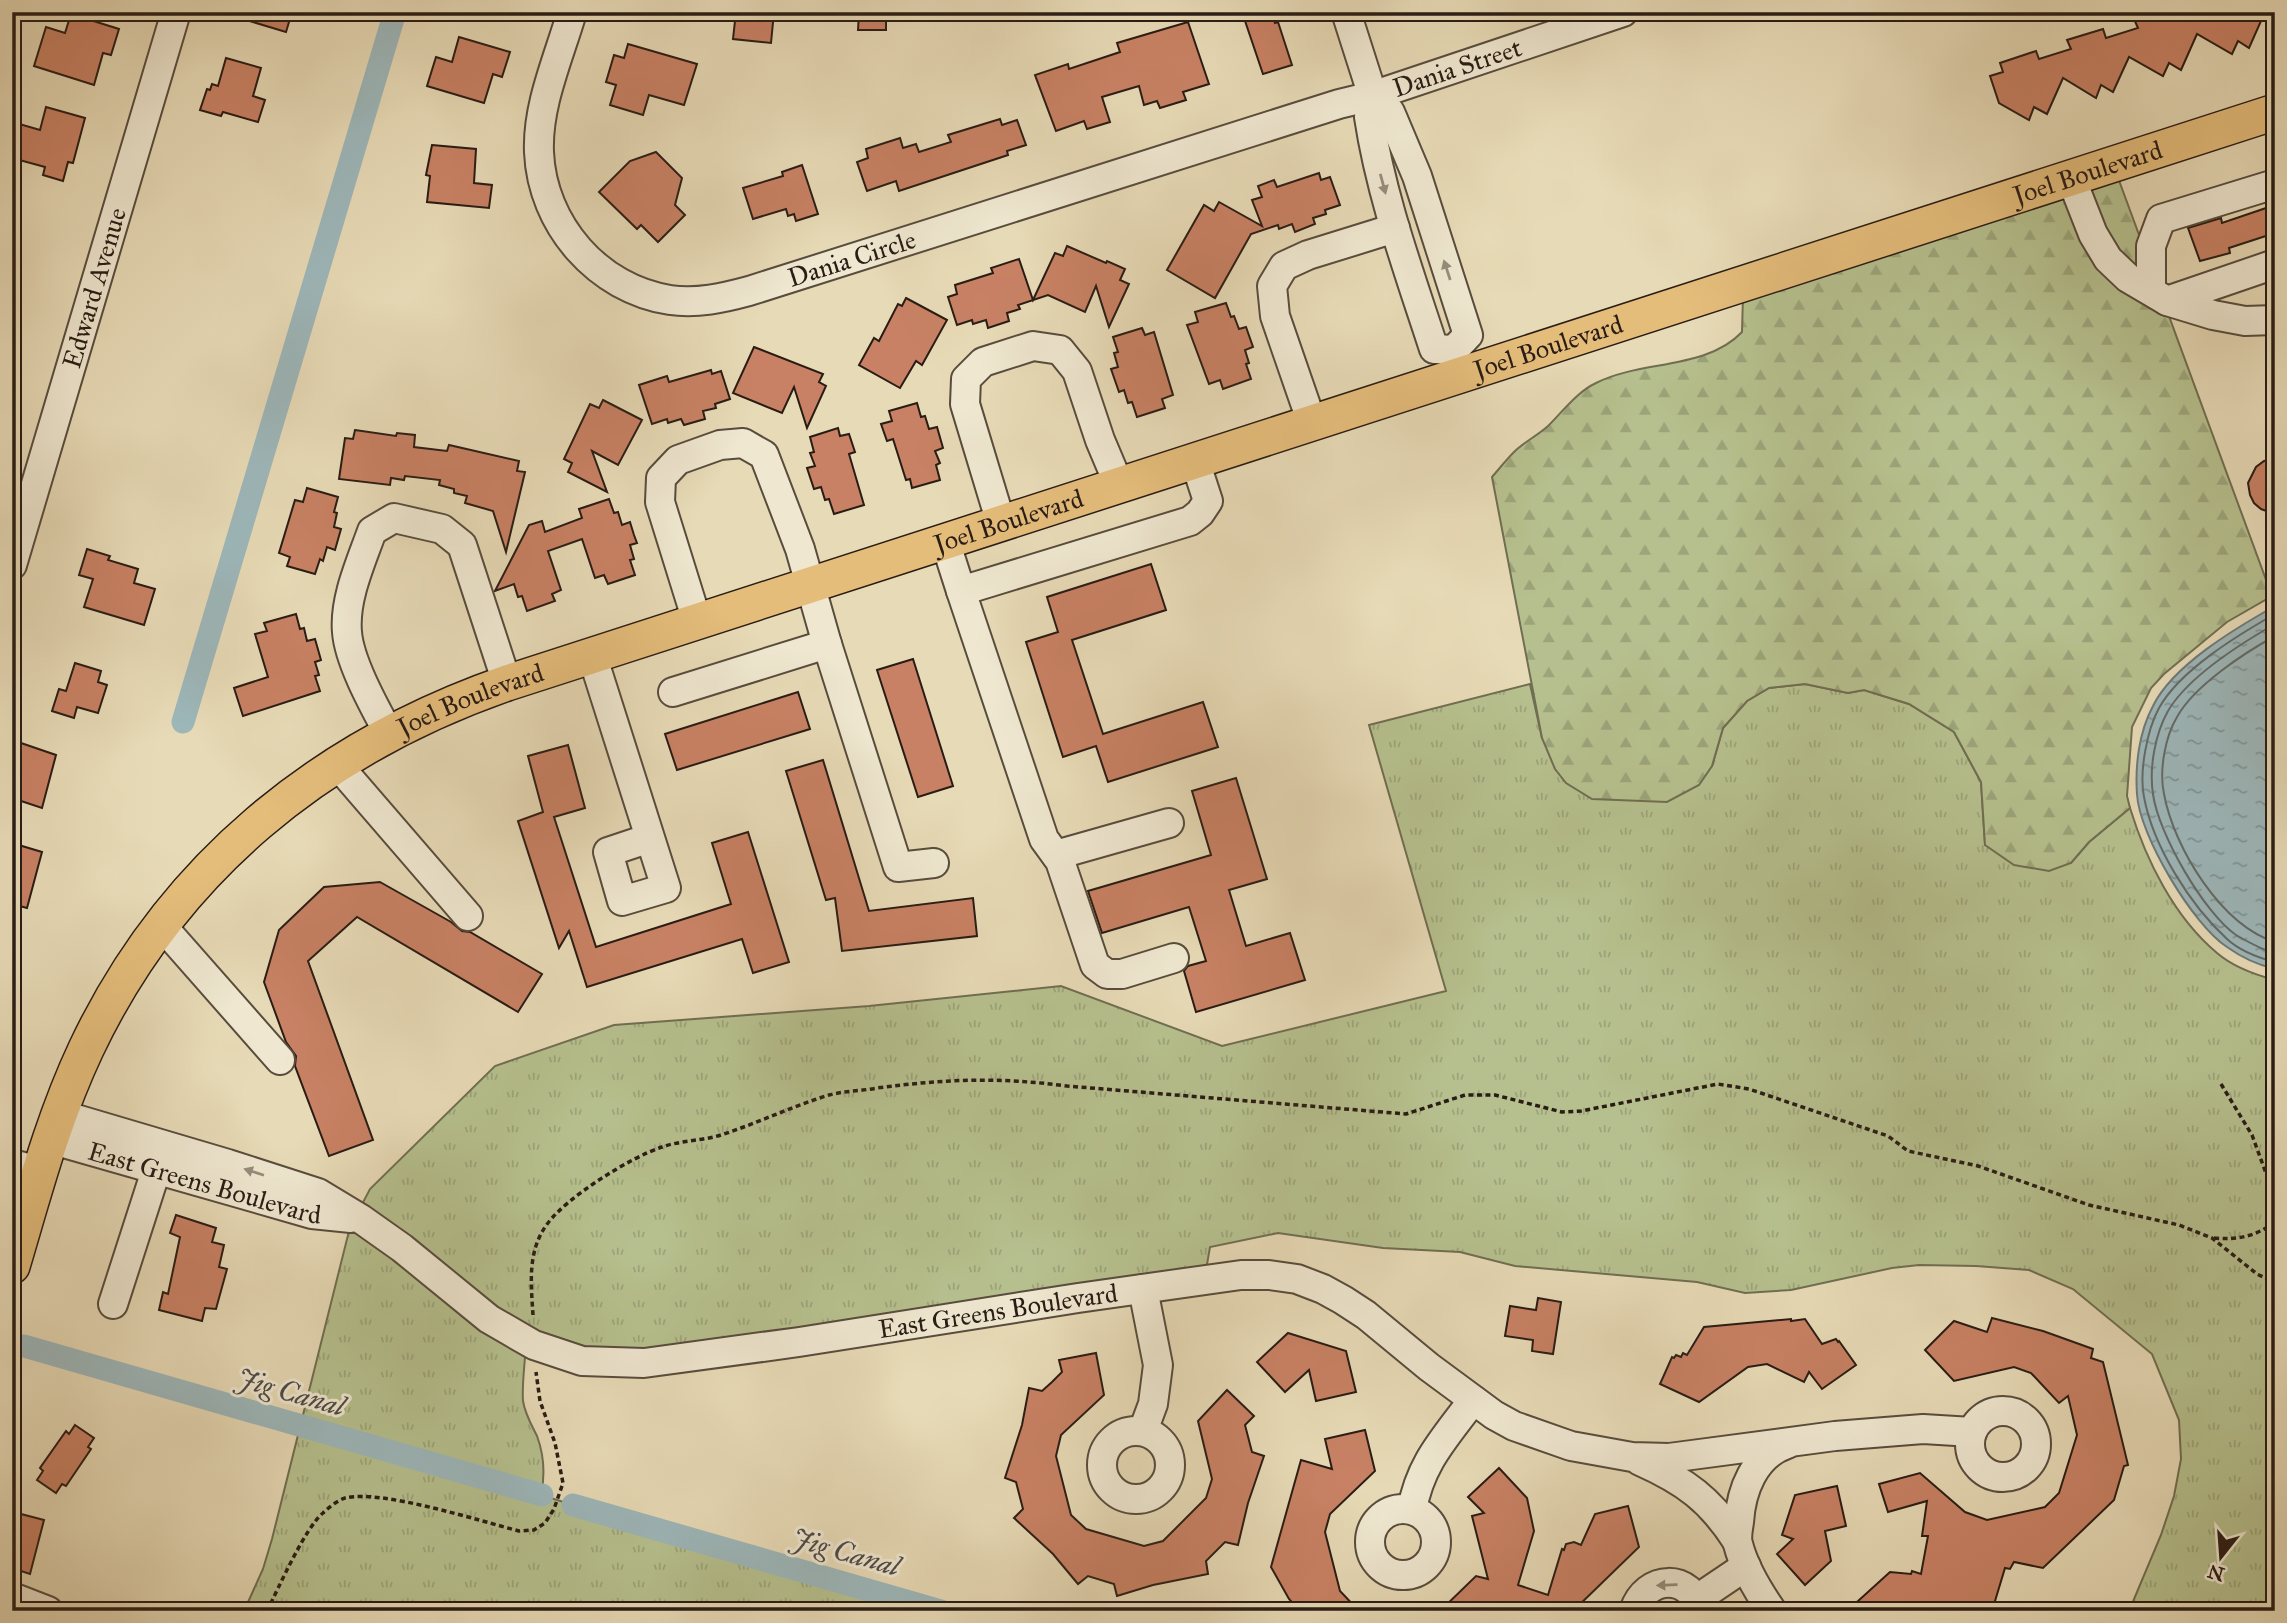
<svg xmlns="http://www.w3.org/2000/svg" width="2287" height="1623" viewBox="0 0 2287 1623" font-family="'IM FELL Great Primer',serif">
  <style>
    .grass { fill: url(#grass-tufts); stroke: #706e52; stroke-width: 2 }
    .forest { fill: url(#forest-firs); stroke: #706e52; stroke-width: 2 }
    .water { fill: url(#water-ripples); stroke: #6f7978; stroke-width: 2 }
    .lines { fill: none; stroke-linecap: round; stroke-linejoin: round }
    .shore { stroke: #636a68; stroke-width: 2 }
    .canal { stroke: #9db7ba; stroke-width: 23 }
    .building { fill: #c88164; stroke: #291c15; stroke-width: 2 }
    .minor-casing { stroke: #584c3d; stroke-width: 32 }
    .major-casing { stroke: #291c15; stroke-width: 38 }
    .path { stroke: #291c15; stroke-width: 3.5; stroke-dasharray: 5 3.5; stroke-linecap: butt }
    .minor { stroke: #efe7d0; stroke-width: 28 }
    .major { stroke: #e4bd7b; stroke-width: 35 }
    .oneway { fill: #968c7c }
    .labels { text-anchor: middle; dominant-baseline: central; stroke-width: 6; stroke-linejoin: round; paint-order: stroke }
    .street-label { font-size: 26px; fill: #291c15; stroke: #efe7d0 }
    .water-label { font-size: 28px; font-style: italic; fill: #4c4a47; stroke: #efe7d0 }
  </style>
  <defs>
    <pattern id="grass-tufts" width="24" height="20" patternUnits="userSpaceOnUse" patternTransform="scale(1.75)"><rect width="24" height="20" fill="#b6c08e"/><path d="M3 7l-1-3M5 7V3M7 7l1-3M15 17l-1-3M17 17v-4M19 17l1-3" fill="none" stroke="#9ca47a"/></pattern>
    <pattern id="forest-firs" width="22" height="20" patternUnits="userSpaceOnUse" patternTransform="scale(1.75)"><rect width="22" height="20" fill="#b6c08e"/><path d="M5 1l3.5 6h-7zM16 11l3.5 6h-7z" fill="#9ca47a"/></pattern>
    <pattern id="water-ripples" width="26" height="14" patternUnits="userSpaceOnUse" patternTransform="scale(1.75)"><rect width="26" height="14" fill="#9db7ba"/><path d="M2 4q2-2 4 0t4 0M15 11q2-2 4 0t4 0" fill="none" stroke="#809496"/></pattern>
  </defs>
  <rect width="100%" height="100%" fill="#e7dab6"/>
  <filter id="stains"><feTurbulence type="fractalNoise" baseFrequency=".00286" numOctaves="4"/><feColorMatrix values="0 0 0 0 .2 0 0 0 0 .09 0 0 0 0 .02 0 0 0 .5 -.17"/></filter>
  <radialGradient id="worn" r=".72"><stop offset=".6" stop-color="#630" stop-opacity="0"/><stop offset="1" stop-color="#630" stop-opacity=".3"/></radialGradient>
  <path class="grass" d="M1530,684L1542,738L1712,766L1723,728L1747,701L1769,688L1805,684L1848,693L1864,690L1909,704L1954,732L1981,782L1985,845L2071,863L2089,842L2130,808C2146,860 2174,917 2217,953C2232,966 2256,975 2275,980V1611H2129L2161,1535L2174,1496L2181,1459L2179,1420L2152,1354L2073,1289L2029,1270L1976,1266L1919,1265L1892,1268L1791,1290L1745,1293L1697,1282L1515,1266L1460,1252L1383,1248L1278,1233L1210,1247L1205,1276L618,1371L535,1352L525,1357C524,1371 522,1387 523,1401C525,1414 531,1424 537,1436C544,1455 545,1476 541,1495L917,1611H244L263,1569L272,1539L350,1227L370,1189L495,1066L614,1025L869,1006L1061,986L1222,1046L1446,991L1369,725Z"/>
  <path class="forest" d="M2117,175L2272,596L2227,622L2164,674L2151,688L2132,727L2127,796L2130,808L2089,842L2071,863L2049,871L2014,865L1985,845L1981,782L1954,732L1909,704L1864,690L1848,693L1805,684L1769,688L1747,701L1723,728L1712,766L1699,785L1667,802L1592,799L1566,783L1555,769L1542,738L1492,477C1499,469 1506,460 1514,452C1524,442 1537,436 1548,426C1563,411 1577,392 1596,383C1641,360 1706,370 1742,332L1743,296Z"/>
  <path class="water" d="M2275,606V969C2258,965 2241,957 2227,947C2193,925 2139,835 2137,794C2135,765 2139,732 2153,706C2173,665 2236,628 2275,606Z"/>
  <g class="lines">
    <g class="shore">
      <path d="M2275,614C2238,635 2180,670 2159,708C2147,730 2139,772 2144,797C2153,846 2190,905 2227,939C2239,950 2259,958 2275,962"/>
      <path d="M2275,624C2240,644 2188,677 2168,711C2155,734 2149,768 2153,794C2158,833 2204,913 2236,935C2248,942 2262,950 2275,953"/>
      <path d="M2275,636C2244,653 2194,686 2177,717C2165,737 2159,771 2164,794C2174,848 2221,925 2275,942"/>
    </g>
    <g class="canal">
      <polyline points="183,722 395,12"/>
      <polyline points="24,1346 542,1495"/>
      <polyline points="573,1505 941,1611"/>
    </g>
  </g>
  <g class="building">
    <polygon points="237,12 292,12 286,32 236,17"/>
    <polygon points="736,12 774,12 771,43 733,39"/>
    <polygon points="859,12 886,12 886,30 858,30"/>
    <polygon points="1242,12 1271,12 1275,23 1278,22 1292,65 1263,74"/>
    <polygon points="2152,12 2265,12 2249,48 2238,41 2232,54 2197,34 2181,70 2169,63 2163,76 2129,57 2113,92 2101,85 2096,98 2063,78 2047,114 2034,107 2029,120 1999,103 1990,76 2003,72 2000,63 2036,51 2039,59 2071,49 2067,40 2103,29 2106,38 2138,28 2134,19"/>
    <polygon points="71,14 119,29 111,55 103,53 94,85 34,66 46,27 65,33"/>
    <polygon points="1188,22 1209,84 1183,92 1186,100 1160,108 1157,101 1144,105 1139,86 1102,97 1110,122 1087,129 1084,121 1056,131 1035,75 1068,64 1069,69 1120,52 1117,43"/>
    <polygon points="459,37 510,52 502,77 493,74 484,103 427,86 436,57 452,62"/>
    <polygon points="628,44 697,64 684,105 649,95 643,115 610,105 616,85 606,82 614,55 624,58"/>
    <polygon points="226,58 261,68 253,96 265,100 258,122 223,112 221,116 200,110 207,89 210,90 212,84 218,86"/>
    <polygon points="46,107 85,118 73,163 68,162 63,181 43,175 45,167 12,158 12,137 16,123 40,130"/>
    <polygon points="1000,119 1002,125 1017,120 1026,145 1007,151 1008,155 899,191 896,181 867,191 857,162 868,158 866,149 900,138 903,148 916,144 919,152 951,142 948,135"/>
    <polygon points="432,145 476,149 474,183 492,185 489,208 427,202 430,176 426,175"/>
    <polygon points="656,152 682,178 675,205 685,215 658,242 641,225 637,229 599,192 630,161"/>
    <polygon points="802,165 818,214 796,221 794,214 788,216 786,209 753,219 743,188 783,176 782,172"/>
    <polygon points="1319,173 1321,180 1330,177 1340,205 1325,210 1326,214 1313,218 1315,224 1295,232 1292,224 1279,229 1278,225 1251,234 1215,298 1167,270 1204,205 1214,211 1219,202 1262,226 1252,200 1262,197 1258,186 1274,180 1277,187"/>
    <polygon points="2275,205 2275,233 2229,248 2230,253 2200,261 2188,228 2221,218 2222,223"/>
    <polygon points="1067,246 1106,263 1107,261 1125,269 1120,280 1129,284 1109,327 1096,286 1085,312 1048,295 1018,305 1020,309 1007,313 1009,321 988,328 986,320 973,324 972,320 957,325 948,297 957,294 955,285 993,273 991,268 1019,259 1033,300 1055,253 1063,256"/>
    <polygon points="906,298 947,320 922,365 916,361 900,388 859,365 874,338 879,341 898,304 902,306"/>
    <polygon points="1226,303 1231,317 1234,316 1239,329 1246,327 1253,347 1245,350 1249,363 1246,364 1251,379 1223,389 1220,380 1209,384 1187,325 1198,322 1195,312"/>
    <polygon points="1142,328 1145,335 1154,332 1173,395 1162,399 1165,408 1137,417 1132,402 1128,403 1124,390 1119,392 1111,369 1118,367 1114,353 1118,352 1113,337"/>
    <polygon points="754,347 823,374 819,382 826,386 807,428 794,387 782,413 733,393"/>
    <polygon points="711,370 712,374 721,371 730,399 715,404 716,408 703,411 705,419 684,425 681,419 668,423 667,419 652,424 639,385 667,376 669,382"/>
    <polygon points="603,400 642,420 618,465 592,451 607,492 568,472 572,463 564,459 590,404 599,408"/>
    <polygon points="917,403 921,417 925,416 929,429 937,427 943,448 935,451 940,463 936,465 940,480 912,488 910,479 906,480 893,439 887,441 881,424 892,421 889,411"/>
    <polygon points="838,428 840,436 849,434 855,452 849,454 864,505 834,514 829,499 825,500 821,487 814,489 807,468 815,466 810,453 814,452 810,437"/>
    <polygon points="355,430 396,436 397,433 415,435 414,447 447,451 449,445 519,461 517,471 525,472 506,552 493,511 465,503 467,496 454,493 454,489 439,485 440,480 405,476 404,480 391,478 390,485 339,479 345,438 353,439"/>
    <polygon points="2275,459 2275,514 2261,509 2254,503 2250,495 2248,483 2256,467 2264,461"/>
    <polygon points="307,488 338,497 334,512 337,513 334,527 341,529 335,550 327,547 323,561 320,559 315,574 287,566 290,557 279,553 295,500 303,502"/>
    <polygon points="609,499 614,513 618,512 622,525 630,522 634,535 637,543 630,545 634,559 630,560 635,575 608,584 604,575 595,578 582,539 548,551 561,590 552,594 555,601 527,611 522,596 518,597 514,584 495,591 529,525 542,521 545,532 582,518 579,509"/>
    <polygon points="87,549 110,556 108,560 138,569 134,583 155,589 144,625 84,607 93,579 79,575"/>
    <polygon points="1151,564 1166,610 1072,640 1103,734 1203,702 1218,747 1108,782 1096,746 1063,757 1026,642 1058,632 1047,597"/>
    <polygon points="296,614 300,629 304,628 307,641 315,639 321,660 315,662 319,675 315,676 320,691 243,716 234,688 268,677 255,634 267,631 264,623"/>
    <polygon points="913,659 953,786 918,797 877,670"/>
    <polygon points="75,663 101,671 98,682 107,685 98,713 77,707 74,718 52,711 59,689 66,691"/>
    <polygon points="798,692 810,729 677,770 665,734"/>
    <polygon points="21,743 56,755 42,808 12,798 12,771"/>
    <polygon points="568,745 585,808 554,817 596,947 731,904 712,843 748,832 789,962 753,973 742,939 587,987 569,931 559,948 518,821 543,812 528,756"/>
    <polygon points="823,760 869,911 973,898 977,936 842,951 835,898 826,900 786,771"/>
    <polygon points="1236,778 1267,879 1229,890 1246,946 1290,933 1305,980 1196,1012 1184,971 1188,966 1206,961 1189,907 1102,933 1088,891 1211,855 1192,791"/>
    <polygon points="12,843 42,852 27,908 12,904"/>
    <polygon points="380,882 451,922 462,931 470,932 542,974 518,1012 357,917 308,961 373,1140 329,1156 295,1066 296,1056 286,1042 264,982 279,930 324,887"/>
    <polygon points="176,1215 216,1228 212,1242 224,1245 219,1267 227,1269 216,1309 205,1308 202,1321 159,1310 163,1292 168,1294 180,1237 170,1233"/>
    <polygon points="1538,1298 1561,1302 1553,1354 1532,1351 1533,1340 1505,1336 1510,1306 1536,1310"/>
    <polygon points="1992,1318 2043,1331 2093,1349 2091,1358 2103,1362 2128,1465 2124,1466 2114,1500 2043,1568 2014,1562 2010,1569 2005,1568 1992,1611 1847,1611 1890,1572 1911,1574 1912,1571 1921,1574 1928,1536 1922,1536 1927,1501 1888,1512 1879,1484 1920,1473 1965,1512 1987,1520 2045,1507 2059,1493 2077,1435 2068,1396 2059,1403 2031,1373 2014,1367 1954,1381 1925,1350 1954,1321 1987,1332"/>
    <polygon points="1791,1319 1791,1321 1805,1319 1822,1344 1836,1339 1838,1342 1839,1341 1856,1365 1822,1389 1809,1372 1804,1382 1767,1364 1748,1367 1699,1402 1660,1384 1672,1357 1674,1358 1676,1355 1681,1357 1683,1353 1687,1355 1704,1327"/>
    <polygon points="1288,1333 1346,1351 1356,1392 1316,1401 1309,1370 1285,1392 1257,1362"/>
    <polygon points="1096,1353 1104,1395 1061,1435 1056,1456 1071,1515 1086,1529 1144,1546 1163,1541 1206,1498 1212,1479 1198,1421 1227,1390 1254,1416 1245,1425 1252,1452 1264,1456 1248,1503 1238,1545 1225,1542 1206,1561 1208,1574 1153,1585 1117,1596 1114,1584 1088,1576 1078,1584 1053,1554 1014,1518 1023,1509 1016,1482 1005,1478 1022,1425 1029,1388 1042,1391 1052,1382 1062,1372 1059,1360"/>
    <polygon points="75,1425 94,1438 88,1447 91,1449 66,1486 62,1484 56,1493 37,1480 43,1471 40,1468 66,1431 69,1434"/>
    <polygon points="1365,1430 1375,1471 1330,1514 1325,1532 1340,1591 1359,1611 1300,1611 1289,1599 1271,1567 1301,1460 1332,1469 1325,1439"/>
    <polygon points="1499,1468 1527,1498 1534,1531 1518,1585 1548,1595 1562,1549 1564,1550 1566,1544 1574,1542 1581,1545 1595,1514 1628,1506 1639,1547 1573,1611 1440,1611 1476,1576 1488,1579 1472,1516 1484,1513 1468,1497"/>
    <polygon points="1837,1486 1846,1526 1825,1531 1831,1561 1805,1585 1777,1554 1793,1539 1782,1535 1795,1495"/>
    <polygon points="21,1514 44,1520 30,1574 12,1568 12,1548"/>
  </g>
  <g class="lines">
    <g class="minor-casing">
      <g id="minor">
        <path id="s1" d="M572,12C559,57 537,105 539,152C542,225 598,289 670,300C697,304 723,298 749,291L1339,104L1372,96L1623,12"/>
        <polyline points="1346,12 1377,109"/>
        <path d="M1377,109L1369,117C1381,196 1409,272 1434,349L1454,350"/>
        <polyline points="1377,109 1390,112 1417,176 1468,335 1454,350"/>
        <polyline points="2071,178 2093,234 2108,259 2128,278 2167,301 2213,315 2245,321 2275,320"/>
        <polyline points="2151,290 2151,246 2161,219 2275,184"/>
        <polyline points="2167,301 2275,264"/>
        <polyline points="1312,423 1275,316 1272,286 1284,266 1308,255 1395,228"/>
        <polyline points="1001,523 965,404 966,379 983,362 1033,346 1060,350 1077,371 1100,440 1119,485"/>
        <polyline points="945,541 961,591 1190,521 1200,513 1208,501 1195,461"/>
        <path id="s2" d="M12,565L176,12"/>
        <polyline points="961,591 1044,839 1060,861 1095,965 1107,974 1122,974 1174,958"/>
        <polyline points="697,621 660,502 661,478 678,460 720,445 743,443 764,455 800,549 827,644 898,867 934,863"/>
        <polyline points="592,655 666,888 622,901 608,852 650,838"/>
        <polyline points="673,692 827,644"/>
        <path d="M388,732C374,706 349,661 347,632C344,599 361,562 372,531L394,518L442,529L462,545L507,683"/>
        <polyline points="336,763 468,916"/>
        <polyline points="1056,855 1169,823"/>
        <polyline points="162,926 280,1060"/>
        <path id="s3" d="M59,1114L228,1164L318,1193L361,1219L402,1248L489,1319L534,1345L582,1361L644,1363L799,1342L1078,1298L1241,1275H1269L1297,1279L1323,1289L1343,1300L1366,1315L1429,1367L1494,1415L1514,1426L1571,1446L1632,1457L1669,1458L1835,1436L1923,1429L1972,1432"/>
        <path id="s4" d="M50,1139L312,1214L351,1218"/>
        <polyline points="12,1164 40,1171"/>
        <polyline points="113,1304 161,1155"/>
        <circle cx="2003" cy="1444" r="33"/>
        <circle cx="1136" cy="1465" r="34"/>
        <polyline points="1143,1431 1153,1404 1158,1365 1143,1289"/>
        <path d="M1640,1461C1685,1481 1711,1500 1737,1541"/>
        <circle cx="1403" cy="1542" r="33"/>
        <path d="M1412,1510C1420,1463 1445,1438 1473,1400"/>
        <polyline points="12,1597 48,1611"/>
        <polyline points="1697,1599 1746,1566"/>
        <path d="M1634,1611C1646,1574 1691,1573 1701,1611"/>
        <path d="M1772,1611C1758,1591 1744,1568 1738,1544C1736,1537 1738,1529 1739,1522C1741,1491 1754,1455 1787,1444"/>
      </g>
    </g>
    <g class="major-casing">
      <g id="major">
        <path id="s5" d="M12,1266C34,1192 53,1119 86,1049C171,869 320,748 507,683L2275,112"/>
      </g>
    </g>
    <g class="path">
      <polyline points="2221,1084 2252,1135 2267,1176 2275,1262"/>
      <path d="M2214,1238C2236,1240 2254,1237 2272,1224"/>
      <path d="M533,1315C531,1283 527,1250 548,1223C567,1197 631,1157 662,1147C682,1140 704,1141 724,1134C760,1122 793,1106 829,1095C844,1091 861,1091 877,1088C946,1079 998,1077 1067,1086L1406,1114L1465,1095H1495L1562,1112L1581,1111L1718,1084L1749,1089L1888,1136L1908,1151L1978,1166L2089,1205L2179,1225L2212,1238L2257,1274L2275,1283"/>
      <path d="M267,1611C279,1587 305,1528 323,1513C328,1508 338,1500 345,1498C381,1489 480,1521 519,1531L534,1530L545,1523L554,1509L563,1483L555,1443L540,1401L536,1372"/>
    </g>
    <use href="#minor" class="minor"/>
    <use href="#major" class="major"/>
  </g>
  <defs><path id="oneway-solid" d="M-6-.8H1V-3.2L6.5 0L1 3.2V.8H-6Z" transform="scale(1.75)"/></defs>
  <g class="oneway">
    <use href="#oneway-solid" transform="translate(1383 184) rotate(75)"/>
    <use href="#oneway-solid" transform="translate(1447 270) rotate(-108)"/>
    <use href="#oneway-solid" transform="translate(254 1172) rotate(-162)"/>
    <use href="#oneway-solid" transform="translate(1667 1585) rotate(178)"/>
  </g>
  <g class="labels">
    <g class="street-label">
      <text stroke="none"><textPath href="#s1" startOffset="1181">Dania Street</textPath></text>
      <text stroke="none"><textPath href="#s5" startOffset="2464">Joel Boulevard</textPath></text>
      <text stroke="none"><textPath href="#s1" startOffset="546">Dania Circle</textPath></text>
      <text stroke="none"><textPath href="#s2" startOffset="289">Edward Avenue</textPath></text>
      <text stroke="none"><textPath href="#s5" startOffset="1897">Joel Boulevard</textPath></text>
      <text stroke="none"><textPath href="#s5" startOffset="1330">Joel Boulevard</textPath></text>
      <text stroke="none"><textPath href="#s5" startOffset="763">Joel Boulevard</textPath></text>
      <text stroke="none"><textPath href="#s4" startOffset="161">East Greens Boulevard</textPath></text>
      <text stroke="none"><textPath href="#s3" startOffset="1006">East Greens Boulevard</textPath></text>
    </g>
    <g class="water-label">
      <text transform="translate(291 1392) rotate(16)">Jig Canal</text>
      <text transform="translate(846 1552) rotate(16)">Jig Canal</text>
    </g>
  </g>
  <rect width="2287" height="1623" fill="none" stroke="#e7dab6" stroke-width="42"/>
  <rect x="14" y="14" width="2259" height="1595" fill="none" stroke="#291c15" stroke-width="3.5"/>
  <rect x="21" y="21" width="2245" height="1581" fill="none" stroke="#291c15" stroke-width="2"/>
  <g transform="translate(2221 1557) rotate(197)" stroke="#efe7d0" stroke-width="5" paint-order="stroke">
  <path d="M0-5L12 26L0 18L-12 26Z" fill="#291c15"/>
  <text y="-10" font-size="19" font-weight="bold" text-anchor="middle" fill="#291c15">N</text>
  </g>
  <rect width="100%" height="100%" filter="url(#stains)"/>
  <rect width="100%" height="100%" fill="url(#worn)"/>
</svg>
